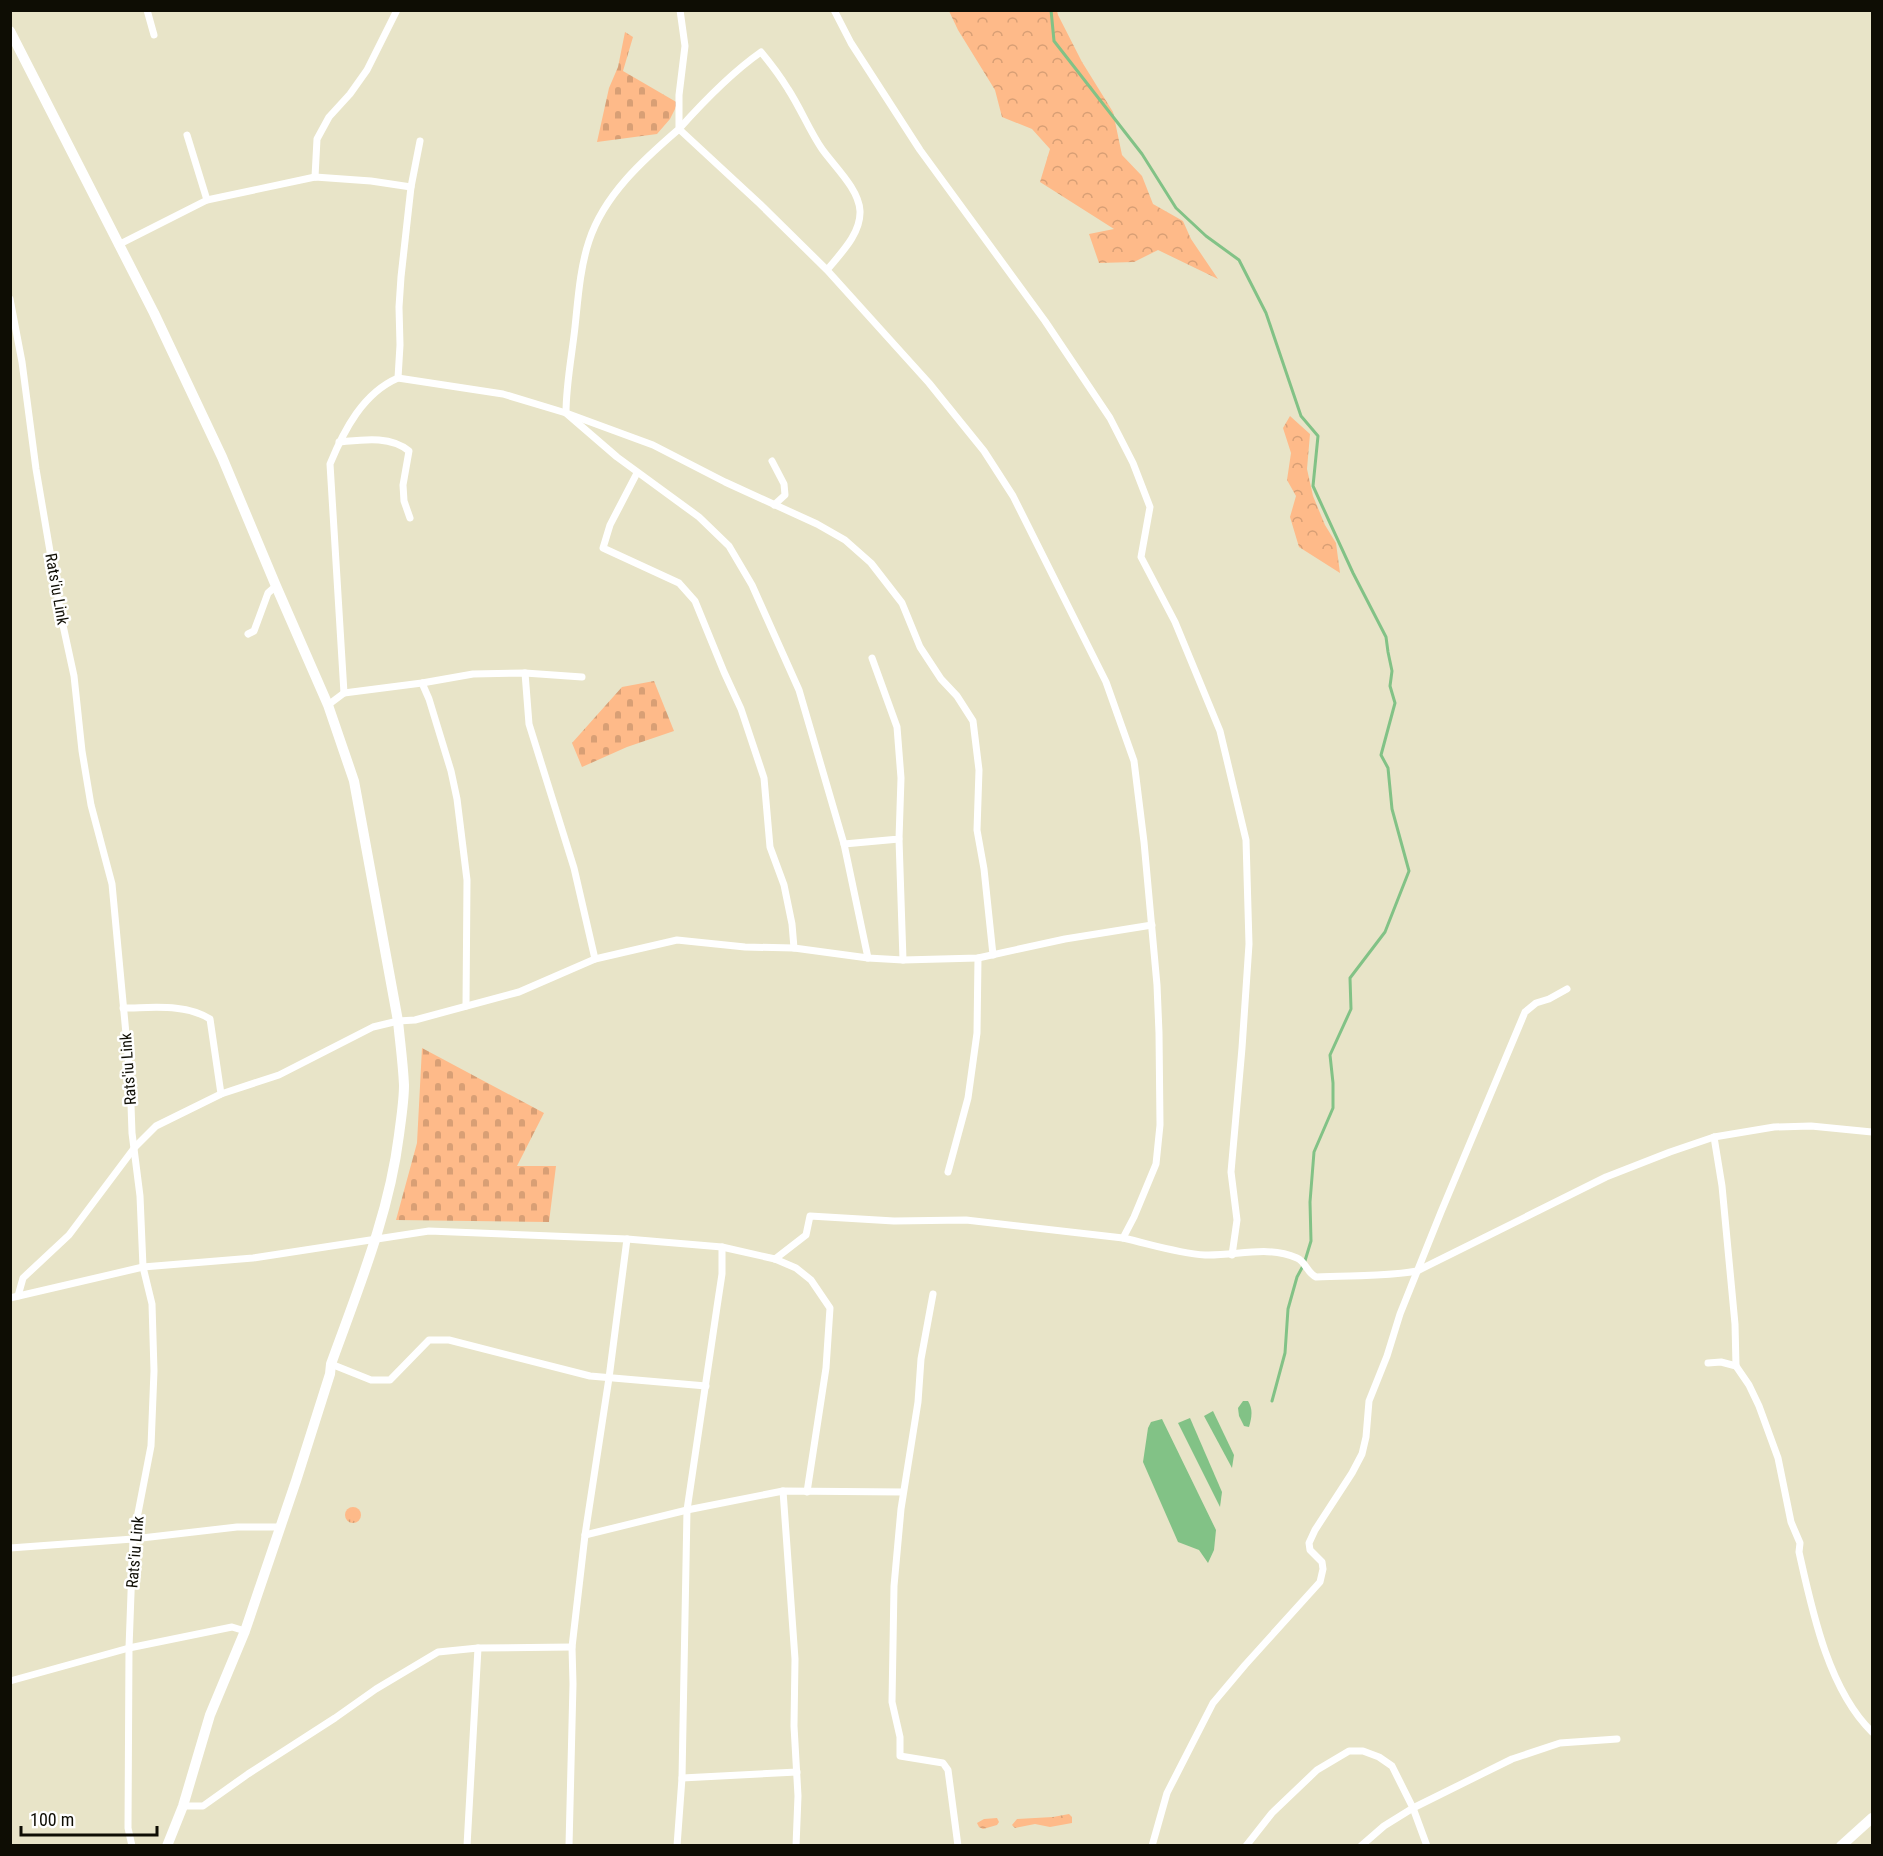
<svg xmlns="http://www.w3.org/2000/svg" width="1883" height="1856" viewBox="0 0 1883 1856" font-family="'Roboto Condensed',sans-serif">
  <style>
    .grass { fill: url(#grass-tufts) }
    .forest { fill: url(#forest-crowns) }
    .cemetery { fill: url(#cemetery-stones) }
    .water { fill: #82c286 }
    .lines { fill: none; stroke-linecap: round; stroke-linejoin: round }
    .stream { stroke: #82c286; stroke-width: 3 }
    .minor { stroke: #fff; stroke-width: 7 }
    .secondary { stroke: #fff; stroke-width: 10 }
    .labels { text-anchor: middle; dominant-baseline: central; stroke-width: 5; stroke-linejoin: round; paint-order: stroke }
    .street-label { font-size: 16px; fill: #0e0d04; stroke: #fff }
  </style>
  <defs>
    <pattern id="grass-tufts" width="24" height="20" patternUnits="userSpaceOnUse" patternTransform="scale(1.5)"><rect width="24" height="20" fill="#feba89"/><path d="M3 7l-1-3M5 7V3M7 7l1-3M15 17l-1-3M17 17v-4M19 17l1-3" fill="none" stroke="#d89f75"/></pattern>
    <pattern id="forest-crowns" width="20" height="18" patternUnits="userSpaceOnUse" patternTransform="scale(1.5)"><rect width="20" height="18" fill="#feba89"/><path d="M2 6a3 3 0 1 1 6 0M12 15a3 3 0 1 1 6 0" fill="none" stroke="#d89f75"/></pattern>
    <pattern id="cemetery-stones" width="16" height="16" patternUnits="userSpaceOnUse" patternTransform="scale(1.5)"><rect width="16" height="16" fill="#feba89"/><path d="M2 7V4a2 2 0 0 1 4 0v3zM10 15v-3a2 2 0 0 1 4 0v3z" fill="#d89f75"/></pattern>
  </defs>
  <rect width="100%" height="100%" fill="#e8e4c8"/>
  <circle class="grass" cx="353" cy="1515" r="8"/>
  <g class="forest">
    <polygon points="949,11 1057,11 1058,15 1082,62 1113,112 1122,155 1142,176 1153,204 1183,221 1191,239 1218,279 1158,250 1134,262 1099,263 1089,234 1114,229 1040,182 1050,149 1032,129 1002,117 995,90 958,30"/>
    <polygon points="1290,416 1310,434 1307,469 1313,496 1325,525 1336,543 1340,573 1299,547 1290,517 1296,496 1287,480 1291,453 1283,428"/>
    <polygon points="1069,1814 1072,1817 1072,1823 1050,1827 1035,1824 1015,1828 1012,1825 1017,1819 1053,1817"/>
    <polygon points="997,1818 999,1822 997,1825 983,1829 979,1827 977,1823 984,1819"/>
  </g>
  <g class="cemetery">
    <polygon points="625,32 633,37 623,71 678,103 670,119 657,134 597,142 609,88 618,67"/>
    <polygon points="654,681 674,731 627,747 582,767 572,743 622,687"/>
    <polygon points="422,1048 544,1113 517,1166 556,1166 549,1222 396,1220 417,1143"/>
  </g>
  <g class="water">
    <path d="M1243,1401H1248C1253,1409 1252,1417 1249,1427L1244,1426L1239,1416L1238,1408Z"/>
    <polygon points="1213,1411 1234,1455 1232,1468 1204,1416"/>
    <polygon points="1190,1418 1222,1492 1220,1507 1178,1423"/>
    <polygon points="1162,1419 1216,1530 1214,1550 1208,1563 1199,1550 1178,1542 1143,1462 1148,1428 1151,1422"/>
  </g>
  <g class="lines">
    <polyline class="stream" points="1051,10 1054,41 1142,154 1176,208 1206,236 1239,260 1266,313 1301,416 1318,436 1313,486 1353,573 1386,637 1388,652 1392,671 1390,686 1395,703 1381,755 1388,768 1392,809 1409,871 1385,932 1350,978 1351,1009 1330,1055 1333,1083 1333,1108 1314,1152 1310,1202 1311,1241 1304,1264 1297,1277 1288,1309 1285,1353 1272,1401"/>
    <g class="minor">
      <polyline points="147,10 154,35"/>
      <path d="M680,10L685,46L679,95V129C643,160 604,195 589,241C580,268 578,299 575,327C572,355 566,384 566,413L617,457L699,517L729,546L752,585L799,690L844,844L868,958"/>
      <polyline points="834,10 851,43 920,150 1045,321 1110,418 1133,463 1150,507 1141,557 1175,622 1220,731 1246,840 1249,944 1242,1048 1231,1172 1237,1220 1232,1255"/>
      <polyline points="187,135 207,200"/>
      <polyline points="315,177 317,139 329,117 350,94 367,70 397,10"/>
      <polyline points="118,245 207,200 315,177 371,181 411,187"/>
      <polyline points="10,299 22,362 36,469 61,616 74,676 82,751 91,805 112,884 130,1077 132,1133 140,1196 143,1267 152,1304 154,1371 151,1446 133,1539 129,1648 128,1828 132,1846"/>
      <polyline points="398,378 400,345 399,307 401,277 411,187 420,141"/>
      <path d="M339,442C361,440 390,435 409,451L403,485L404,501L410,518"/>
      <polyline points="772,461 784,484 785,495 774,505"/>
      <polyline points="637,473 610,525 603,548 679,583 695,601 724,672 741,709 764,778 770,847 784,885 792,924 794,948"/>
      <polyline points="248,634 254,631 268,593 276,586"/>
      <polyline points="525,673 529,724 574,868 595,959"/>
      <polyline points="422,683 429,699 451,771 457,799 467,880 466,1006"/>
      <path d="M344,693L330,464C344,430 363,393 398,378L503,394L566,413L653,445L725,482L817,524L845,540L871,563L902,603L920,647L941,679L957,696L973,721L979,770L977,830L984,869L993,955"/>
      <polyline points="328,705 344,693 422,683 473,674 525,673 582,677"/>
      <polyline points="899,839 903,960"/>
      <polyline points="844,844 899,839 901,778 897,727 872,658"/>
      <path d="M123,1008C151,1008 185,1003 210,1019L221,1094"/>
      <path d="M1714,1137L1722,1186L1735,1324L1736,1366L1749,1385L1759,1406L1778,1458L1791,1522L1800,1543L1799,1552C1812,1610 1828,1689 1872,1732"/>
      <polyline points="948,1172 968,1098 977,1033 978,958"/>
      <path d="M1123,1238C1150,1244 1177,1253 1205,1255C1237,1256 1267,1245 1297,1258C1306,1262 1307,1273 1316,1277C1349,1275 1385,1277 1417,1271L1606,1177L1670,1152L1714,1137L1774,1127L1811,1126L1872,1132"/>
      <path d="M775,1259L806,1235L810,1216L894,1221L966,1220L1123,1238L1134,1217L1156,1164L1160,1125L1159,1033L1157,985L1144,842L1134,761L1106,682L1013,496L984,451L929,383L827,270L760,204L679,129C704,101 731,73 761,52C771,64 780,76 788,89C801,109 809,130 822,149C834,166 859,189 860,211C861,234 840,254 827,270"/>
      <polyline points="933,1294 921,1359 918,1402 901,1509 894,1586 892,1702 900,1737 900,1756 943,1763 948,1770 958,1846"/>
      <polyline points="18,1296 23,1278 69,1235 135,1147 156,1126 221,1094 279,1075 373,1027 398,1021 415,1020 519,992 595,959 677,940 745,947 794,948 868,958 903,960 978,958 1065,939 1152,925"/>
      <polyline points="10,1298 143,1267 253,1258 429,1231 627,1239 722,1247 775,1259 796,1268 811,1280 830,1308 826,1368 807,1492"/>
      <polyline points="1708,1363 1721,1362 1736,1366"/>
      <polyline points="331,1364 371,1380 390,1380 429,1340 449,1340 590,1376 706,1386"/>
      <polyline points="783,1491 795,1659 794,1726 798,1796 796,1846"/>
      <polyline points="585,1535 687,1510 783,1491 903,1492"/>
      <polyline points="10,1548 133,1539 237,1527 280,1527"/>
      <polyline points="10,1681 129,1648 232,1627 245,1631"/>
      <polyline points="682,1778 797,1772"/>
      <polyline points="183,1806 203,1806 248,1774 335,1718 376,1689 438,1652 478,1648 572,1647"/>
      <polyline points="467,1846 478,1648"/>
      <polyline points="569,1846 573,1684 572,1647 585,1535 609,1378 627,1239"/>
      <polyline points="677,1846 682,1778 687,1510 717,1307 722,1274 722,1247"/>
      <polyline points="1152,1846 1167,1793 1213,1703 1245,1665 1320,1582 1323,1569 1322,1562 1310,1550 1309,1543 1315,1530 1352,1473 1362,1454 1366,1437 1369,1401 1387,1356 1400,1314 1441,1212 1525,1012 1536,1003 1549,999 1567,989"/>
      <polyline points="1246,1846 1272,1813 1317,1770 1349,1751 1363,1751 1379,1757 1392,1766 1413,1808 1427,1846"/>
      <polyline points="1361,1846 1384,1826 1413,1808 1512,1759 1560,1743 1617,1739"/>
    </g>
    <g class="secondary">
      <path d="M10,31L154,313L222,457L276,586L328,705L354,781L398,1021C400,1042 403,1063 404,1085C404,1101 401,1119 399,1135C389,1215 358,1289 331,1364L330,1374L296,1481L245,1631L210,1715L183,1806L167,1846"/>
      <polyline points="1841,1846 1872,1818"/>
    </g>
  </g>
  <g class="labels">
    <g class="street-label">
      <text transform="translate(57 589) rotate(80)">Rats'iu Link</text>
      <text transform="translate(128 1069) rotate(-94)">Rats'iu Link</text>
      <text transform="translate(135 1552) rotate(-85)">Rats'iu Link</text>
    </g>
  </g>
  <rect width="1883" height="1856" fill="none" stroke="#0e0d04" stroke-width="24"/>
  <path d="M21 1826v9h136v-9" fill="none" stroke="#0e0d04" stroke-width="3"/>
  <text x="30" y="1826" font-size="18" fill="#0e0d04" stroke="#ffffff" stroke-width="4.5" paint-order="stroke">100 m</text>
</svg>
